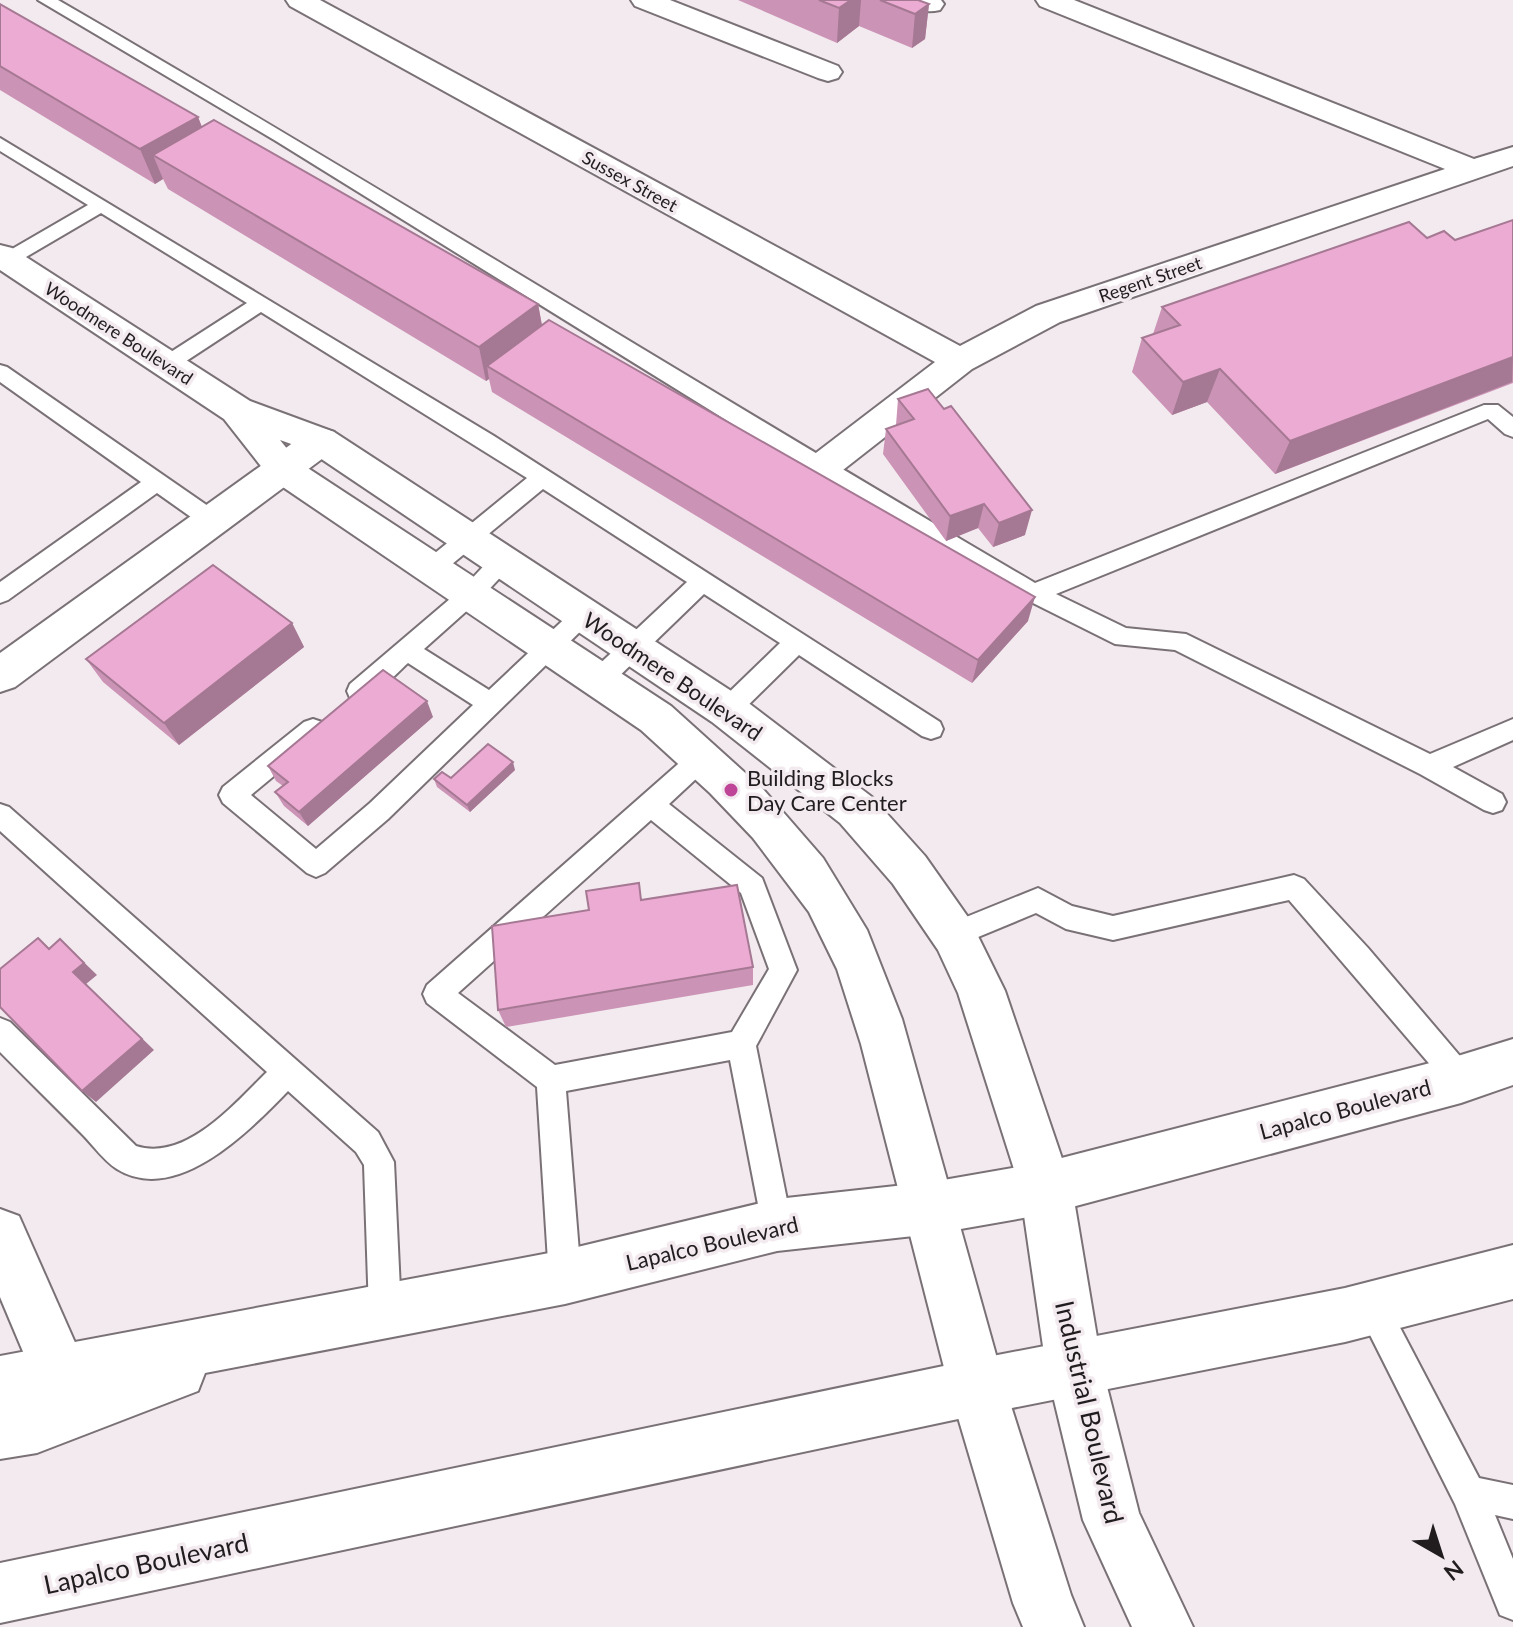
<svg xmlns="http://www.w3.org/2000/svg" width="1513" height="1627" viewBox="0 0 1513 1627" font-family="Lato,sans-serif">
  <style>
    .lines { fill: none; stroke-linecap: round; stroke-linejoin: round }
    .lane-casing { stroke: #797176; stroke-width: 4 }
    .street-casing { stroke: #797176; stroke-width: 4 }
    .secondary-casing { stroke: #797176; stroke-width: 4 }
    .primary-casing { stroke: #797176; stroke-width: 4 }
    .lane { fill: #fff; fill-rule: evenodd }
    .street { fill: #fff; fill-rule: evenodd }
    .secondary { fill: #fff; fill-rule: evenodd }
    .primary { fill: #fff; fill-rule: evenodd }
    .wall { fill: #cb93b5 }
    .shaded-wall { fill: #a57893 }
    .building { fill: #ecabd2; stroke: #a57893; stroke-width: 2 }
    .poi-dot { fill: #be4598; stroke: #f3eaef; stroke-width: 3 }
    .labels { text-anchor: middle; dominant-baseline: central; stroke-width: 7; stroke-linejoin: round; paint-order: stroke }
    .far-street-label { font-size: 18px; fill: #211d1f; stroke: #f3eaef }
    .street-label { font-size: 22px; fill: #211d1f; stroke: #f3eaef }
    .poi-label { font-size: 22px; fill: #211d1f; stroke: #f3eaef; text-anchor: start }
    .near-street-label { font-size: 26px; fill: #211d1f; stroke: #f3eaef }
  </style>
  <rect width="100%" height="100%" fill="#f3eaef"/>
  <g class="lines">
    <g class="lane-casing">
      <g id="lane">
        <path d="M38,0H58C386,190 707,391 1035,583L1484,405H1498L1513,417V437L1505,434L1488,419L1056,594L1126,628L1186,634L1430,754L1513,719V740L1453,767L1502,794L1506,802L1502,810L1493,813L1484,810L1420,774L1175,650L1115,644L1025,599L813,474L276,141Z"/>
        <polygon points="0,138 494,436 940,722 943,729 940,736 931,739 922,736 799,655 736,717 727,720 718,717 715,710 718,703 780,643 704,594 610,685 601,688 592,685 589,678 592,671 687,582 543,489 440,574 432,577 424,574 420,568 424,562 527,478 261,312 174,369 160,369 157,364 160,359 247,303 101,213 14,264 0,264 0,256 88,205 0,151"/>
        <polygon points="0,365 7,367 221,515 224,521 221,527 213,529 205,527 157,493 8,600 0,603 0,582 141,482 0,382"/>
        <path d="M502,552L510,555L513,561L510,567L480,599L424,649L489,690L575,609L583,606L591,609L595,615L591,621L388,819L325,873L316,877L307,873L223,803L219,795L223,787L304,722L313,719L322,722L325,729L322,736L251,795L316,849L370,803L473,705L408,663C393,676 371,705 350,698L347,691L350,684L464,587L494,555Z"/>
        <path d="M703,746L712,750L716,757L712,764L669,804L762,878L797,970L756,1046L792,1225L788,1236L777,1240L766,1236L762,1225L730,1060L566,1091L581,1277L576,1288L565,1293L554,1288L549,1277L537,1087L427,1003L423,994L427,985L694,750ZM651,820L741,893L769,969L732,1032L555,1065L458,993Z"/>
        <path d="M0,804L9,807L378,1132L394,1162L401,1311L396,1322L385,1327L374,1322L369,1311L364,1165L356,1152L288,1091C250,1130 177,1206 117,1169C104,1161 93,1145 82,1134C55,1107 27,1079 0,1052V1018L10,1022L136,1146C186,1162 235,1103 267,1072L0,831Z"/>
        <polygon points="1294,875 1304,879 1368,948 1471,1069 1476,1079 1471,1089 1461,1093 1451,1089 1289,900 1113,940 1066,929 1036,913 954,947 944,944 940,935 944,926 1038,888 1072,906 1113,916"/>
        <polygon points="1373,1292 1384,1297 1479,1478 1513,1485 1513,1519 1495,1515 1513,1559 1513,1620 1500,1615 1455,1504 1362,1319 1357,1308 1362,1297"/>
      </g>
    </g>
    <g class="street-casing">
      <g id="street">
        <polygon points="286,0 320,0 960,346 1036,306 1445,169 1040,6 1036,0 1074,0 1474,159 1513,147 1513,166 1060,322 972,369 834,477 821,481 808,477 803,468 808,459 935,362 290,6"/>
        <polygon points="631,0 670,0 838,66 842,72 838,78 828,81 818,78 635,6"/>
        <path d="M907,0H941L944,4L940,10C927,13 915,11 907,0Z"/>
        <polygon points="321,428 334,432 339,441 334,450 15,687 0,692 0,653 308,432"/>
        <polygon points="0,1209 19,1216 88,1372 80,1392 60,1400 40,1392 0,1297"/>
        <polygon points="1074,1339 1094,1347 1102,1367 1139,1513 1193,1627 1132,1627 1083,1520 1046,1367 1054,1347"/>
        <polygon points="977,1359 997,1367 1005,1387 1071,1595 1084,1627 1023,1627 1013,1603 949,1387 957,1367"/>
      </g>
    </g>
    <g class="secondary-casing">
      <polygon id="secondary" points="0,245 12,248 250,401 334,432 742,698 872,797 925,856 970,920 1005,991 1072,1188 1102,1367 1094,1387 1074,1395 1054,1387 1046,1367 1020,1188 958,993 938,950 893,884 840,823 712,722 308,450 280,440 297,461 671,706 763,789 823,858 867,930 902,1019 1005,1387 997,1407 977,1415 957,1407 949,1387 861,1044 837,969 809,912 753,838 710,793 641,730 271,479 224,419 0,270"/>
    </g>
    <g class="primary-casing">
      <g id="primary">
        <polygon points="1513,1039 1513,1085 1461,1103 1046,1214 932,1234 777,1251 565,1304 205,1373 198,1391 37,1453 0,1459 0,1356 565,1250 777,1199 932,1182 1046,1162 1461,1055"/>
        <polygon points="1513,1245 1513,1299 1345,1342 977,1415 0,1623 0,1563 977,1359 1345,1288"/>
      </g>
    </g>
    <use href="#lane" class="lane"/>
    <use href="#street" class="street"/>
    <use href="#secondary" class="secondary"/>
    <use href="#primary" class="primary"/>
  </g>
  <g class="wall">
    <polygon points="738,0 918,0 929,4 925,39 912,48 859,26 837,43"/>
    <polygon points="0,4 198,117 202,127 538,304 542,325 1028,621 972,683 492,392 489,379 486,381 168,189 163,179 155,184 0,90"/>
    <polygon points="1513,220 1513,383 1275,474 1207,402 1172,415 1132,372 1142,338 1153,334 1162,307 1455,240"/>
    <polygon points="898,399 1025,535 993,547 978,528 946,541 883,454 886,429 896,425"/>
    <polygon points="292,623 304,647 179,745 103,682 86,659"/>
    <polygon points="433,717 308,826 284,806 275,792 283,786 276,781 268,766"/>
    <polygon points="515,770 470,812 437,787 434,779"/>
    <polygon points="641,900 753,967 753,985 506,1027 498,1010 589,910"/>
  </g>
  <g class="shaded-wall">
    <polygon points="851,0 861,0 859,26 837,43 839,8"/>
    <polygon points="929,4 925,39 912,48 915,14"/>
    <polygon points="198,117 211,151 153,155 163,179 155,184 140,149"/>
    <polygon points="538,304 544,337 487,366 489,379 486,381 479,347"/>
    <polygon points="1513,357 1512,382 1275,474 1290,441"/>
    <polygon points="1220,369 1207,402 1172,415 1183,382"/>
    <polygon points="984,504 978,528 946,541 950,516"/>
    <polygon points="1032,510 1025,535 993,547 999,523"/>
    <polygon points="1035,597 1028,621 972,683 978,660"/>
    <polygon points="292,623 304,647 179,745 164,723"/>
    <polygon points="427,701 433,717 308,826 299,812"/>
    <polygon points="513,762 515,770 470,812 467,805"/>
    <polygon points="60,939 97,975 86,984 154,1050 96,1102 82,1091 73,972"/>
  </g>
  <g class="building">
    <polygon points="819,0 851,0 839,8"/>
    <polygon points="880,0 918,0 929,4 915,14"/>
    <polygon points="0,4 198,117 140,149 0,66"/>
    <polygon points="214,120 538,304 479,347 153,155"/>
    <polygon points="1513,220 1513,357 1290,441 1220,369 1183,382 1142,338 1180,325 1162,307 1409,222 1427,238 1444,231 1455,240"/>
    <polygon points="549,320 1035,597 978,660 487,366"/>
    <polygon points="928,389 944,409 951,406 1032,510 999,523 984,504 950,516 886,429 914,419 898,399"/>
    <polygon points="213,565 292,623 164,723 86,659"/>
    <polygon points="383,670 427,701 299,812 275,792 288,782 268,766"/>
    <polygon points="488,744 513,762 467,805 434,779 442,772 451,778"/>
    <polygon points="639,883 641,900 737,885 753,967 498,1010 492,926 589,910 586,891"/>
    <polygon points="38,938 49,949 60,939 84,963 73,972 142,1039 82,1091 0,1007 0,969"/>
  </g>
  <circle class="poi-dot" cx="731" cy="790" r="8"/>
  <g class="labels">
    <g class="far-street-label">
      <text transform="translate(630 181) rotate(29)">Sussex Street</text>
      <text transform="translate(1150 279) rotate(-19)">Regent Street</text>
      <text transform="translate(119 333) rotate(33)">Woodmere Boulevard</text>
    </g>
    <g class="street-label">
      <text transform="translate(673 676) rotate(34)">Woodmere Boulevard</text>
      <text transform="translate(1345 1109) rotate(-15)">Lapalco Boulevard</text>
      <text transform="translate(712 1243) rotate(-13)">Lapalco Boulevard</text>
    </g>
    <g class="poi-label">
      <text x="747" y="777">Building Blocks<tspan x="747" dy="25">Day Care Center</tspan></text>
    </g>
    <g class="near-street-label">
      <text transform="translate(1090 1412) rotate(77)">Industrial Boulevard</text>
      <text transform="translate(146 1563) rotate(-12)">Lapalco Boulevard</text>
    </g>
  </g>
  <g transform="translate(1441 1555) rotate(141)" stroke="#f3eaef" stroke-width="6" paint-order="stroke">
  <path d="M0-6L14 30L0 20L-14 30Z" fill="#211d1f"/>
  <text y="-12" font-size="22" font-weight="bold" text-anchor="middle" fill="#211d1f">N</text>
  </g>
</svg>
